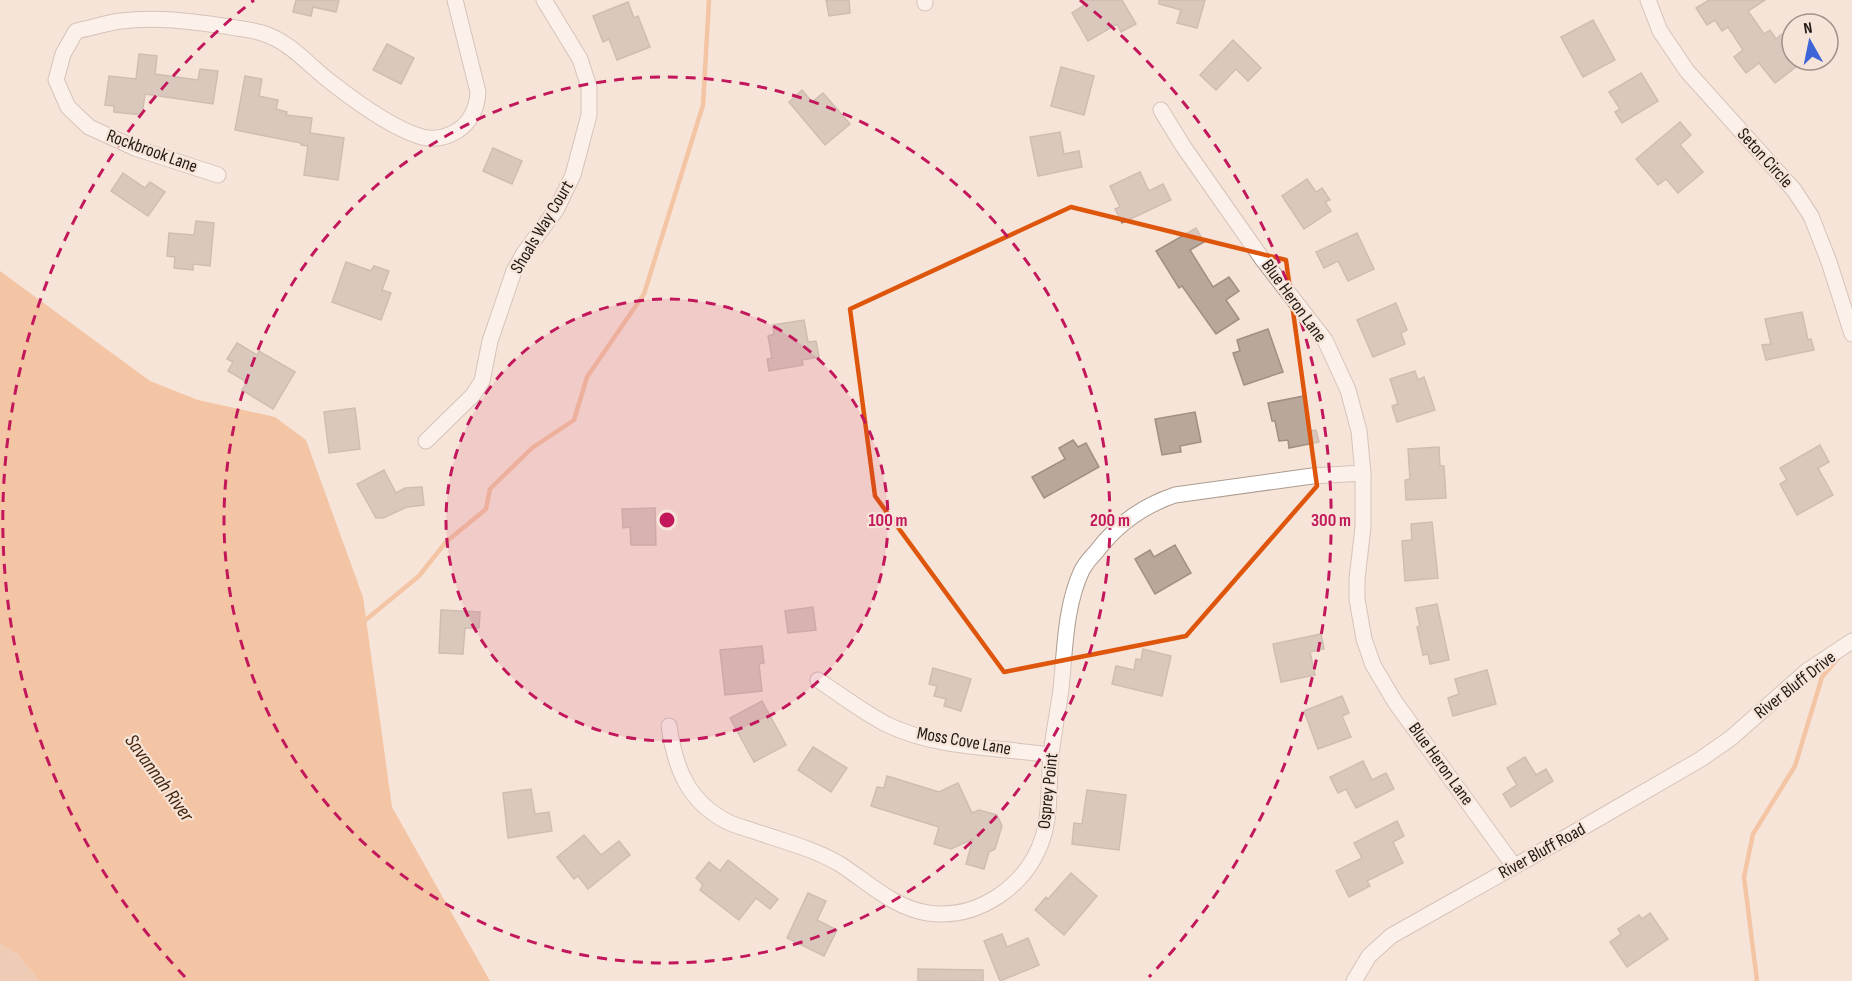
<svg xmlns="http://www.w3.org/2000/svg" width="1852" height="981" viewBox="0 0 1852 981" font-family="'Sofia Sans Condensed',sans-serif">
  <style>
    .green { fill: #e3ad88 }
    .water { fill: #eea067 }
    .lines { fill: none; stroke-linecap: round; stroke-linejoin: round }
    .stream { stroke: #eea067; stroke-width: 4.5 }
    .building { fill: #b9a79b; stroke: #a08f83; stroke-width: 1.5 }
    .minor-casing { stroke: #ad9c90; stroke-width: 17 }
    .minor { stroke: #fff; stroke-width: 15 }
    .marked { fill: none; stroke: #de560c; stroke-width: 4.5; stroke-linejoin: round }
    .ring { fill: none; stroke: #c2185b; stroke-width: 3; stroke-dasharray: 10 8 }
    .labels { text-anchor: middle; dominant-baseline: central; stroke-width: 4.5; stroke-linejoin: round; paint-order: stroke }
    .street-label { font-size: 18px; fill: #1e1813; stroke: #f7e4d8 }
    .water-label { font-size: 20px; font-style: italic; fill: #45260e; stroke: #f7e4d8 }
    .centre { fill: #c2185b; stroke: #f7e4d8; stroke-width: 3 }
    .ring-label { font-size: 18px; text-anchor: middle; font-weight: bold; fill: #c2185b; stroke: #f7e4d8; stroke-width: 4.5; stroke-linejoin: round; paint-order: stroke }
  </style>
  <rect width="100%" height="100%" fill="#f7e4d8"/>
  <polygon class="green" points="0,944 18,954 39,981 0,981"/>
  <polygon class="water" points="0,271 150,381 198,400 275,417 306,440 363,597 392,807 490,981 39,981 18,954 0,944"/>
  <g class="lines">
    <g class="stream">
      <polyline points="362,623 419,576 446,542 486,509 490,489 532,448 574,420 587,377 644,294 703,105 709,0"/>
      <polyline points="1757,981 1744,877 1753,834 1795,766 1822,677 1839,657"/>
    </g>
  </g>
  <g class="building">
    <polygon points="296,0 339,0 336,12 313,7 311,16 293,12"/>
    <polygon points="826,0 849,0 850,13 829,16"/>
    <polygon points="1081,0 1122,0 1136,24 1121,32 1117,24 1088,41 1072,13 1084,5"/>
    <polygon points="1159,0 1205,0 1197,28 1177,23 1181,10 1159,4"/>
    <polygon points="1709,0 1765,0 1748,11 1764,34 1770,30 1776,39 1782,34 1792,47 1792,60 1805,60 1775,83 1759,63 1746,73 1734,57 1743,50 1728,27 1722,31 1715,20 1707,25 1696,8"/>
    <polygon points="628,2 634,18 638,16 650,47 617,60 609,39 603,42 593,16"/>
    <polygon points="1593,20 1615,60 1583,77 1561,37"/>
    <polygon points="1233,40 1261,68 1248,81 1236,69 1216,90 1200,75"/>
    <polygon points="387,44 414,58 401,84 373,70"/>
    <polygon points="139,54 157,56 155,74 198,80 200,69 218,71 213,104 145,94 142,115 114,112 114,106 105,105 109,76 136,79"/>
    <polygon points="1061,67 1094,76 1084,115 1051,106"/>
    <polygon points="1641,73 1658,101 1622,123 1615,112 1620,109 1609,92"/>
    <polygon points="245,76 262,79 259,96 278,100 276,109 287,112 286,115 312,118 310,133 344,138 338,180 304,175 308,146 301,145 301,143 235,130"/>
    <polygon points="802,90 812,102 823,93 850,124 825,145 789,102"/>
    <polygon points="1680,122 1691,135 1680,145 1703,172 1678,193 1666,179 1658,185 1636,159"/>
    <polygon points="1060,132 1064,154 1079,151 1082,167 1038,176 1030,137"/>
    <polygon points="493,148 522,161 512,184 483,171"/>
    <polygon points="1140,172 1149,191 1163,184 1171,200 1122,223 1115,209 1120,207 1110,186"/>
    <polygon points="123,173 145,188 150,182 165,192 148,216 111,191"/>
    <polygon points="1307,179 1316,192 1322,188 1330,200 1325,202 1331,211 1304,229 1282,196"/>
    <polygon points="196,221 214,223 210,266 193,264 193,270 174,268 175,257 167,256 169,233 194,235"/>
    <polygon points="1196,228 1204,242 1190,250 1213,287 1229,277 1239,291 1226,300 1239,319 1216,334 1182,286 1179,288 1156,251"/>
    <polygon points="1357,233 1374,269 1348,281 1338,261 1324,268 1316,252"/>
    <polygon points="346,262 371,271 374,266 389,271 382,290 391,293 381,320 332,302"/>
    <polygon points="1396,303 1407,330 1401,333 1405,344 1373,357 1357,320"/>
    <polygon points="1802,312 1808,340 1811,339 1814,350 1766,360 1762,345 1771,344 1765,319"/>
    <polygon points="804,320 808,342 816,341 819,357 802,360 803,365 769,371 767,359 772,358 768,336 774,334 773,325"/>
    <polygon points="1268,329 1283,372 1244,385 1233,353 1240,351 1237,340"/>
    <polygon points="237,343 257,355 259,351 295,372 273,409 242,390 247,382 228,371 233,362 227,359"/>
    <polygon points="1415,371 1418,380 1424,377 1435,410 1397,422 1392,406 1398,404 1390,379"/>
    <polygon points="1304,396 1310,431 1316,430 1319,442 1289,448 1288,440 1279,441 1275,421 1272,421 1268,403"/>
    <polygon points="355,408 360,449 329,453 324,412"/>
    <polygon points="1195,412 1201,442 1180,446 1181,452 1162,455 1155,419"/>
    <polygon points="1073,440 1078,447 1086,443 1099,467 1044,498 1032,477 1065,459 1059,448"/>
    <polygon points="1820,445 1829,462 1818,468 1833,495 1797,515 1780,484 1787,480 1780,468"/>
    <polygon points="1439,447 1440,466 1444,466 1446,498 1406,500 1405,480 1410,479 1408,449"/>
    <polygon points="384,470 396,493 405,488 422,487 424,505 407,507 383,518 376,518 357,484"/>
    <polygon points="655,508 656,545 631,545 630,527 623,528 622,509"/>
    <polygon points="1432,522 1438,578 1405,581 1402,541 1412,540 1411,524"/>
    <polygon points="1175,545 1191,573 1155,594 1135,559 1150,550 1154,557"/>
    <polygon points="1437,604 1449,660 1430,664 1428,654 1423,655 1417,627 1420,626 1416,608"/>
    <polygon points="813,607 816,630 788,633 785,611"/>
    <polygon points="441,610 480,612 479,628 465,628 463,654 439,653"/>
    <polygon points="1321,634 1324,649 1310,652 1315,675 1281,682 1273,644"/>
    <polygon points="762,646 764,663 759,664 762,691 725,695 720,650"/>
    <polygon points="1143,649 1171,656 1162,696 1112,684 1116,666 1134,670 1136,659 1141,660"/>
    <polygon points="933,668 971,679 961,711 944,706 946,699 934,696 937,686 929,684"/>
    <polygon points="1487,670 1496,704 1453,716 1448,698 1459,694 1455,679"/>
    <polygon points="1342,696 1349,713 1342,716 1351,737 1318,749 1304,711"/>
    <polygon points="762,701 786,745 754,762 730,718"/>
    <polygon points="813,747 847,768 831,792 798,770"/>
    <polygon points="1525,757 1536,775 1546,769 1553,781 1511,807 1503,794 1517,785 1507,768"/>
    <polygon points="1363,761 1372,780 1386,773 1394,789 1356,808 1346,789 1338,793 1330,777"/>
    <polygon points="887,776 939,792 958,783 972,813 979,810 997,815 1002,826 995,849 989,852 984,869 966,864 973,839 951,849 934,844 939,827 871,806 877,787 884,788"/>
    <polygon points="531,789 535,814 549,812 552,831 508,838 503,793"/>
    <polygon points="1087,790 1126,795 1119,850 1072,844 1074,823 1082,824"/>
    <polygon points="1397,821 1404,836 1393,842 1403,863 1367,881 1370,886 1349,897 1336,871 1362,858 1354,843"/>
    <polygon points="584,835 601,855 619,841 630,855 588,889 578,876 574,879 557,857"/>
    <polygon points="728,860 778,899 770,909 756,898 739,920 700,890 703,885 696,878 709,862 720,871"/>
    <polygon points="1071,873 1097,896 1064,935 1035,910 1046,897 1048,899"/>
    <polygon points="808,893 826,901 817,920 837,930 824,956 787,938"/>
    <polygon points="1650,913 1668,939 1627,967 1610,942 1621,934 1618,929 1639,915 1642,919"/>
    <polygon points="1002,934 1007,947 1028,938 1039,965 1000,981 984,941"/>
    <polygon points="918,969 983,970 983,981 918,981"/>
  </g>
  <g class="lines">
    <g class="minor-casing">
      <g id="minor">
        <polyline points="925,0 925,3"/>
        <polyline points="1648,0 1660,31 1687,71 1794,190 1811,216 1829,262 1852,334"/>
        <polyline points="1161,110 1183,146 1263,260 1325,340 1348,390 1359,431 1363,473 1363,527 1357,579 1357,599 1364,639 1373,665 1395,702 1514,866"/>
        <path d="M218,175L135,148L89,127L68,107L56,80L63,54L76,31C91,28 106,23 121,21C156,16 195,22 230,27C241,29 252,30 262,33C291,42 308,65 332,83C355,101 394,129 422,137C434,140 447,137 457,131C471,122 477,108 478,92L455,0"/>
        <polyline points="426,441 473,395 482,381 490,341 514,271 524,253 556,210 573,175 589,115 589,87 580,59 544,0"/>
        <path d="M818,680C841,695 864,713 888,725C938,749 997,747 1051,755"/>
        <path d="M669,726C675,768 688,802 728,822C736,826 745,828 754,831C782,841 812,848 838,863C867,881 893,908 928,913C979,920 1028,885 1043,837C1051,812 1048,783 1051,757C1053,734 1058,712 1061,689C1065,650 1065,606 1082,570C1086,563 1091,557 1096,552C1117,524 1142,506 1175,495L1312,476L1363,473"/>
        <polyline points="1354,981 1369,956 1391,936 1563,839 1701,759 1731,738 1807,671 1852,641"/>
      </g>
    </g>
    <use href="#minor" class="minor"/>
  </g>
  <path d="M0 0H1852V981H0ZM1071,207L1286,260L1317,486L1186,636L1004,672L875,496L850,309Z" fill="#f7e4d8" fill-opacity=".55" fill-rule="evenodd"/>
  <path class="marked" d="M1071,207L1286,260L1317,486L1186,636L1004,672L875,496L850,309Z"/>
  <circle cx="667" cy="520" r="221" fill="#c2185b" fill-opacity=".12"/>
  <g class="ring">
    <circle cx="667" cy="520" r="221"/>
    <circle cx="667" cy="520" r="443"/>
    <path d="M185 977A664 664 0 0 1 254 0M1080 0A664 664 0 0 1 1149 977"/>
  </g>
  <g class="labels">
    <g class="street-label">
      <text transform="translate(152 151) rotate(20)">Rockbrook Lane</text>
      <text transform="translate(1765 158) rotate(48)">Seton Circle</text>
      <text transform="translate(542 227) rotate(-59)">Shoals Way Court</text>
      <text transform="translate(1294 301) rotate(54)">Blue Heron Lane</text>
      <text transform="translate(1795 685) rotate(-38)">River Bluff Drive</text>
      <text transform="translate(964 741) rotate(10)">Moss Cove Lane</text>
      <text transform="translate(1441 764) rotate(54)">Blue Heron Lane</text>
      <text transform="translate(1048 791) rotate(-84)">Osprey Point</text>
      <text transform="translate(1542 851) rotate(-29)">River Bluff Road</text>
    </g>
    <g class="water-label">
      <text transform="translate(159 778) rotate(54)">Savannah River</text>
    </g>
  </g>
  <circle cx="667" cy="520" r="9" class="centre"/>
  <g class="ring-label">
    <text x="888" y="526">100 m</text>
    <text x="1110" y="526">200 m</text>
    <text x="1331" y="526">300 m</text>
  </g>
  <g transform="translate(1810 42) rotate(351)"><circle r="28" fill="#f7e4d8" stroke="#a09289" stroke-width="1.5"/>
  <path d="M0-4.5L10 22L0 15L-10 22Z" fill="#3e65d7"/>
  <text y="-9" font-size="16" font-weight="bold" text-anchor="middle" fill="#1e1813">N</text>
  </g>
</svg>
